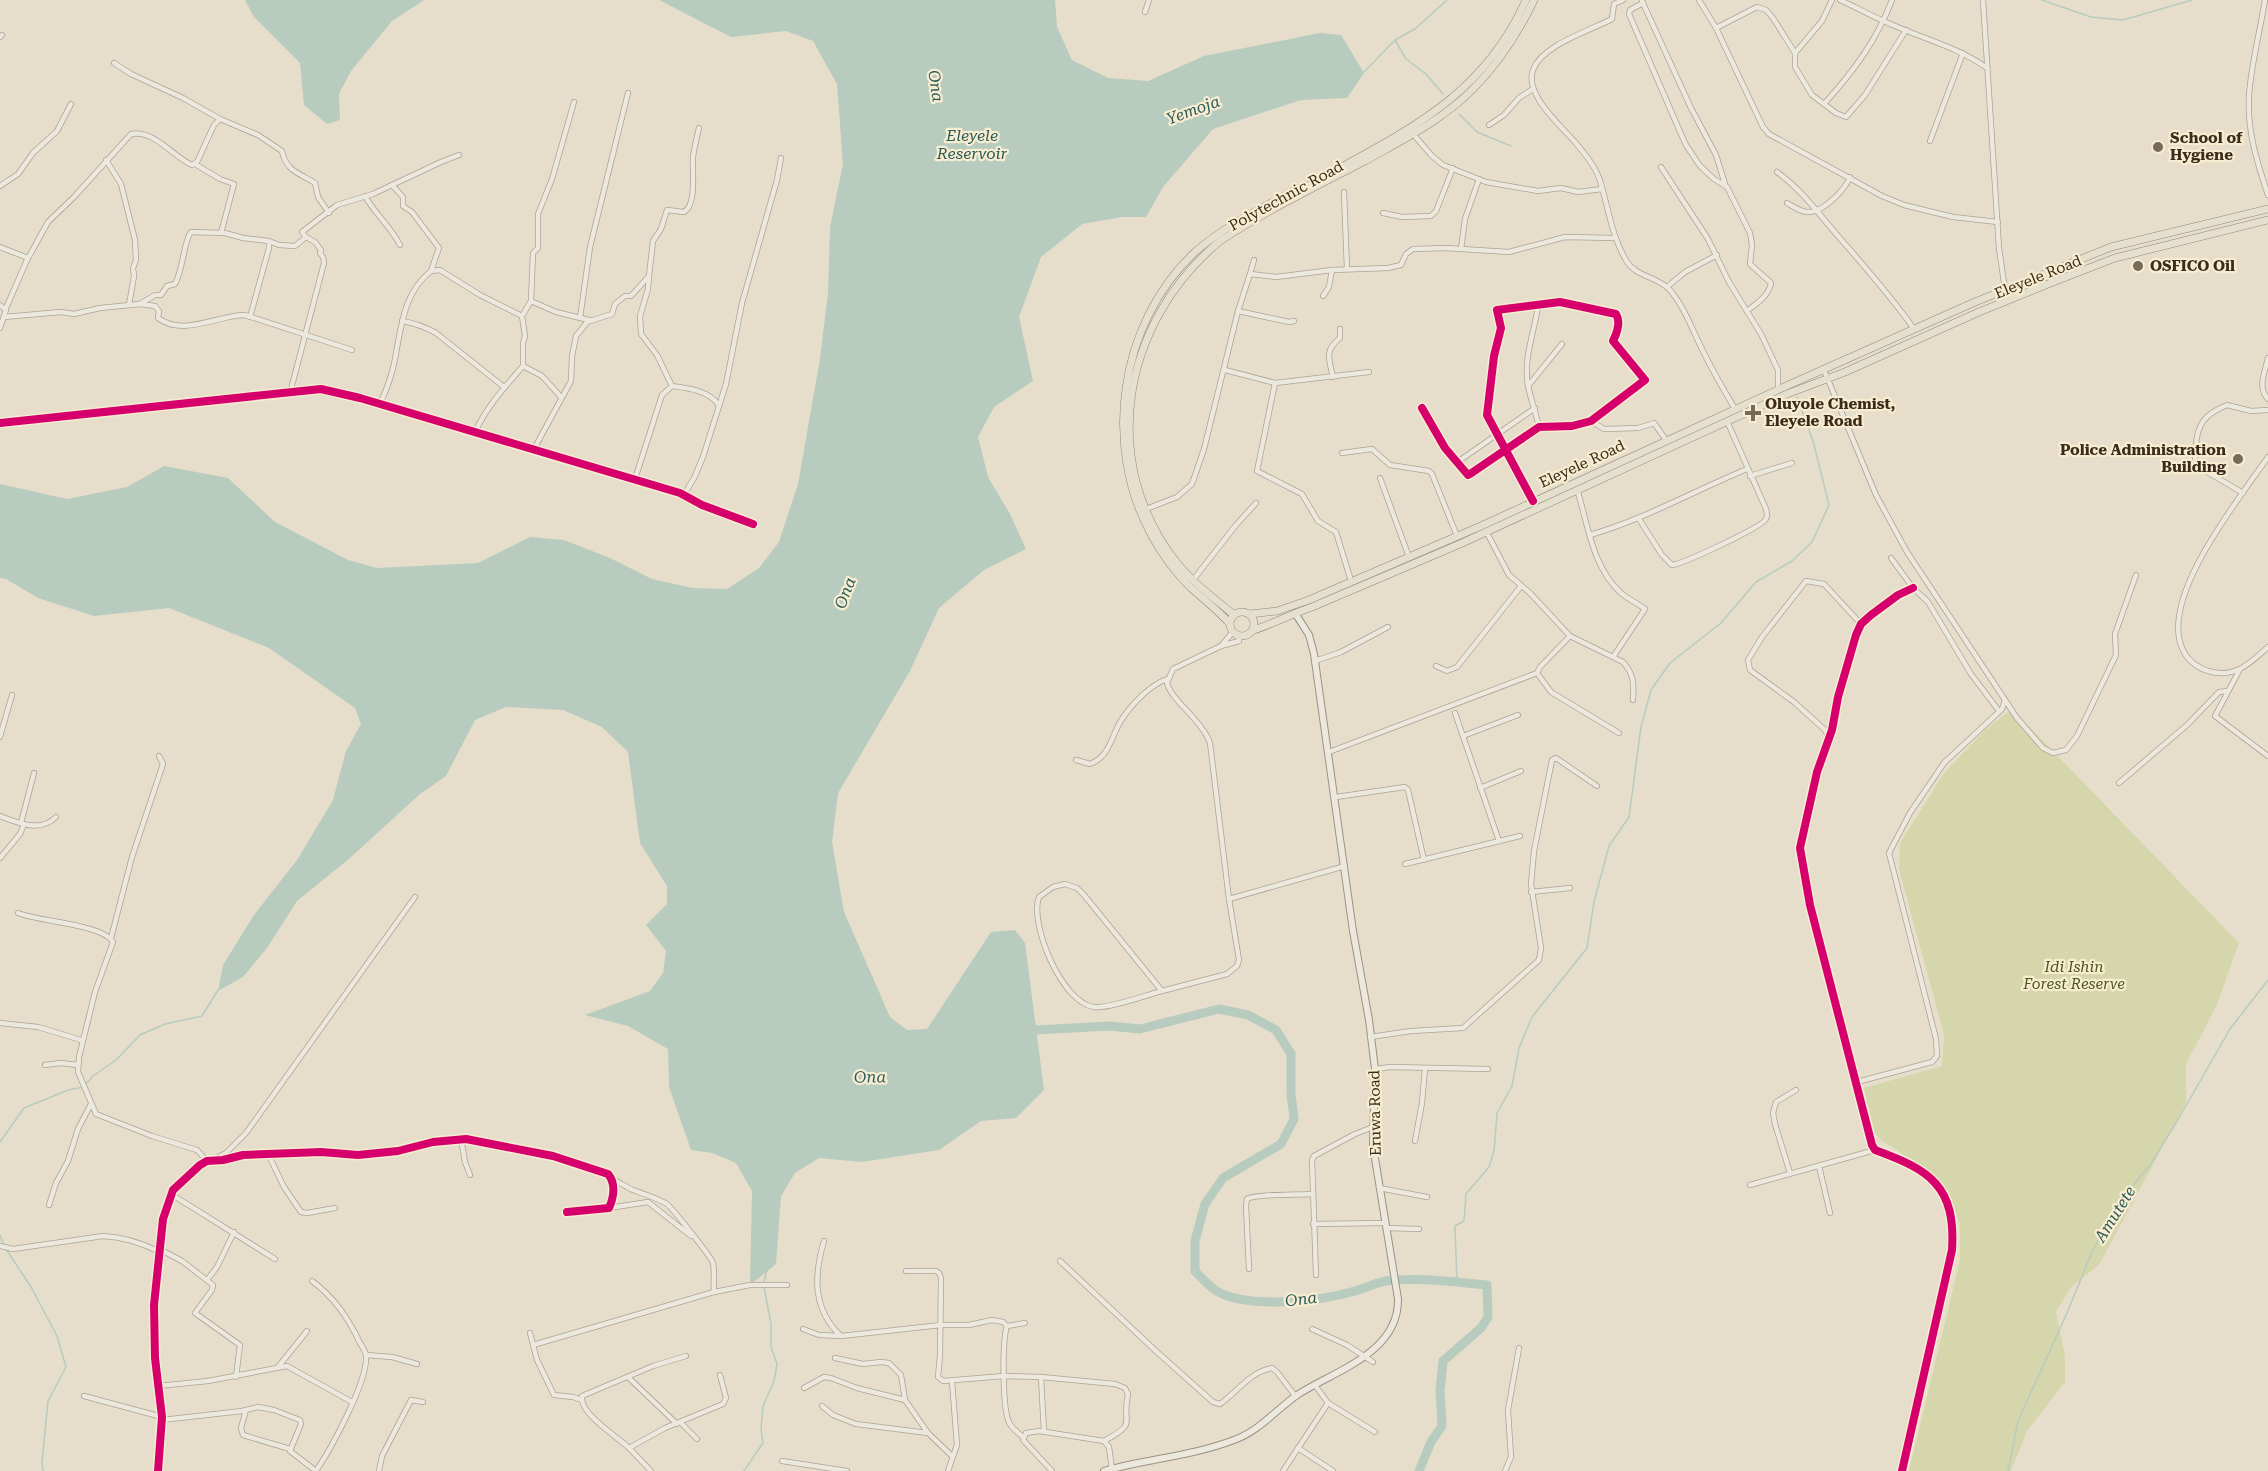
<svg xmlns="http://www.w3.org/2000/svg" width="2268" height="1471" viewBox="0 0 2268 1471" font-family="'Roboto Serif',serif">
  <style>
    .green { fill: #d6d6ac }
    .water { fill: #b7cbbf }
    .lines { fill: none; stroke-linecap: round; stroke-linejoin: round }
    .stream { stroke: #b7cbbf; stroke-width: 1.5 }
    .river { stroke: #b7cbbf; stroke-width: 9 }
    .minor-casing { stroke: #aba395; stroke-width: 6 }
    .secondary-casing { stroke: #9a9285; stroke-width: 8 }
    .primary-casing { stroke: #90887b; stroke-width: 8 }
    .minor { stroke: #ede8de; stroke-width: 4.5 }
    .secondary { stroke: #ede8de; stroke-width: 6 }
    .primary { stroke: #e5dfce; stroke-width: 7 }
    .cycleway-casing { stroke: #f8edd0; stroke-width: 11 }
    .cycleway { stroke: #d6006c; stroke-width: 8 }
    .poi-dot { fill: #766a59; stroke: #f8edd0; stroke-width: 2 }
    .labels { text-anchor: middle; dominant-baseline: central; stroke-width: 4.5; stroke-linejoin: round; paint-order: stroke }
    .poi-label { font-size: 15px; font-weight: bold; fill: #3a2b1c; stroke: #f8edd0; text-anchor: start }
    .street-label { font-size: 15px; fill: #3a2b1c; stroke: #f8edd0 }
    .park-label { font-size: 15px; font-style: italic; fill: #495821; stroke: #f8edd0 }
    .water-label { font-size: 16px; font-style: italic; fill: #2a5b59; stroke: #f8edd0 }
  </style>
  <rect width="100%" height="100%" fill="#e6decb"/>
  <polygon class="green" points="2012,709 2239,943 2216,1007 2186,1064 2186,1103 2099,1265 2071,1287 2056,1312 2065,1356 2065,1382 2027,1431 2011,1471 1909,1471 1960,1260 1960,1224 1952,1202 1938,1181 1897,1150 1882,1141 1875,1133 1864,1088 1942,1066 1944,1035 1899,869 1900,843 1945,772 1985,730"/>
  <g class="water">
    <polygon points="245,0 424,0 392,21 351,71 339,94 340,120 327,124 304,105 300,63 254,17"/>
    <polygon points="659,0 1055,0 1057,27 1072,60 1108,78 1148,81 1204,56 1320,33 1341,35 1364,73 1347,98 1301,100 1213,129 1163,187 1146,217 1122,217 1082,224 1041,257 1019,317 1033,381 994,407 978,437 988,477 1010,514 1026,549 984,570 939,608 910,671 838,793 832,842 844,912 890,1017 907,1030 927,1029 991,932 1015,930 1025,943 1044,1090 1016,1118 981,1121 939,1150 862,1162 819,1158 795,1173 781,1196 776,1264 750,1285 752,1191 736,1163 712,1153 691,1150 669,1087 668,1049 628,1026 585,1015 650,991 663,973 666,951 646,925 667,904 667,886 640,843 628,752 602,727 563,710 506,707 475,720 446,776 420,794 350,858 297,901 267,948 243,977 218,991 223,965 254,915 297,860 333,800 346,751 361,724 355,708 269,648 169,608 94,616 38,598 6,579 0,578 0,484 67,499 127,487 164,466 228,478 275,522 348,560 377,568 478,563 530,537 564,540 610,558 652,579 693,588 727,589 759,568 779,542 798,484 820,359 828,293 830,227 843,164 837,84 813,41 786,31 731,37"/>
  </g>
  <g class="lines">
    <g class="stream">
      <polyline points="2042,0 2091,17 2123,20 2192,0"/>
      <polyline points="1395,40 1406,59 1426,74 1443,94"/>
      <polyline points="1364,72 1395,40 1415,29 1447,0"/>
      <polyline points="1459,114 1477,132 1511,146"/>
      <polyline points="86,1084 93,1076 116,1060 140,1035 165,1024 202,1016 218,990"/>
      <polyline points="0,1142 24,1108 68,1090 83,1087"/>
      <polyline points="0,1235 4,1245"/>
      <polyline points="6,1249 31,1287 57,1336 66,1367 48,1401 42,1462 43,1471"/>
      <polyline points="764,1282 767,1269"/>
      <polyline points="1457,1283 1455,1226 1464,1221 1466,1194 1489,1167 1494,1151 1497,1113 1512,1086 1519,1048 1532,1017 1587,948 1594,902 1609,846 1629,817 1641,727 1651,690 1670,663 1721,623 1756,582 1792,561 1812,542 1829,505 1813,441 1797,397"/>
      <polyline points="744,1471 763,1443 761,1429 763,1406 774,1381 777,1364 771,1347 771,1324 764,1287"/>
      <polyline points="2008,1471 2018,1421 2067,1313 2092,1252 2118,1204 2150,1165 2176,1123 2230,1029 2268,980"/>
    </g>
    <path class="river" d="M1027,1036L1036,1030L1109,1026L1140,1029L1219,1009L1248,1015L1276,1030L1291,1054V1093L1294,1119L1281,1144L1223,1178L1205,1204L1195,1241V1271C1201,1277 1208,1285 1215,1290C1246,1310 1322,1301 1355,1291C1366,1288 1375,1283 1386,1281C1420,1277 1453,1282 1487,1285L1488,1317L1481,1328L1443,1361L1440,1391L1442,1426L1431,1442L1419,1471"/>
    <g class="minor-casing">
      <g id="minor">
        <path d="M1623,0L1614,4L1612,19C1589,31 1542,45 1533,70C1524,94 1560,125 1575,142C1585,154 1597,168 1601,184C1609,211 1612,237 1627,262C1636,276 1657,277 1669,289C1685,307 1693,332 1704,353C1713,372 1724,390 1735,409"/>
        <polyline points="1699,0 1716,28 1763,127 1769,134 1882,196 1904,205 1953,217 1998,222"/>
        <path d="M1840,0C1856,7 1871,16 1886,22C1920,38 1956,46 1987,68"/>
        <polyline points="1983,0 1999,248 2005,290"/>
        <path d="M2265,0C2260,32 2251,64 2249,96C2247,131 2257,162 2268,195"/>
        <polyline points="1642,1 1691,108 1716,155 1725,184"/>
        <path d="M1643,3L1630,10L1629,14L1678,127L1686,145L1700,166L1714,179L1727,187L1750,233L1752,245L1750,264L1771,283C1769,295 1758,303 1748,310"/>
        <polyline points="1145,12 1149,0"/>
        <polyline points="1716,28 1757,7 1766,10 1773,18 1795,53 1795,67 1812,95 1836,113 1846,117 1865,95 1906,30"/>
        <polyline points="0,37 2,35"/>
        <polyline points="1795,53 1822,21 1832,0"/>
        <polyline points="114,63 131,74 183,98 220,119"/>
        <path d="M1824,104C1853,72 1877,40 1892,0"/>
        <polyline points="1489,125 1504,115 1519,98 1533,89"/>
        <polyline points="1414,135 1432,156 1443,165 1486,182 1538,191 1561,188 1578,192 1602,189"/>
        <polyline points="1930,141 1963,53"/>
        <polyline points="106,160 121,184 135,240 136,260 133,268 134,276 129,305"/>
        <polyline points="195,164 220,179 234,184 221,233"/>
        <polyline points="1661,167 1708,239 1729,282 1761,334 1778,370 1778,389"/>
        <path d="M1777,172C1802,190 1818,213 1838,236C1864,266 1891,296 1914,329"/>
        <polyline points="392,185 403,197 403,206 412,212 439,248 431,271"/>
        <polyline points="0,186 18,174 33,153 57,131 71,104"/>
        <polyline points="1344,192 1347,269"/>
        <path d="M365,196C375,214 391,227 400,245"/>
        <path d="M1787,203C1794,207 1802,213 1810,212C1824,211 1845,190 1850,177"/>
        <polyline points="1383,213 1402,217 1431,216 1436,211 1453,168"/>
        <polyline points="306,237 302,232 337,205 373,194 441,162 459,155"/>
        <polyline points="0,247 28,258"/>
        <polyline points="1461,249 1465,219 1479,179"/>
        <polyline points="1250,274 1254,260"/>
        <polyline points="649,276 648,289 640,316 641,334 657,355 672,386"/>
        <polyline points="1667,287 1685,272 1717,255"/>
        <polyline points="1323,296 1329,287 1332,270"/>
        <polyline points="531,301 533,253 538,248 538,214 552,179 574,102"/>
        <path d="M140,304L155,295H161L167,286L175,284C183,270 184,240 191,232L225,233L243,238L269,241L279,245L295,246L306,237L315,242L321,250L320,253L323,257L324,263L290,393"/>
        <polyline points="0,305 6,310 0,328"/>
        <path d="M1538,307C1534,333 1523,359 1528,386C1531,400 1536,413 1539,427"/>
        <path d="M6,308L27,260L48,222L74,197L131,134C155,130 172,156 192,165L197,162L214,125L220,119L258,135L282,151C286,171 299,173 315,183L318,197L329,213"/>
        <polyline points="1238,311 1289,322 1294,321"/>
        <path d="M4,317L61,312L74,314L100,308L140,304L155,306L159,311L158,318C183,337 218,315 245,315L352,350"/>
        <polyline points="250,317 269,248 269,241"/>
        <polyline points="580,318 590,247 628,93"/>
        <path d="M402,321C414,323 425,327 436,333L504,387"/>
        <path d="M587,322L612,314L615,304L625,296H631L649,276L653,241L661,229L667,210L684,212C697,205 692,171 693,157C694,148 697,137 699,128"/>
        <path d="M2268,358C2265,372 2257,388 2268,399"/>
        <polyline points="523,366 542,376 561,397"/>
        <polyline points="1225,370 1275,383 1369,372"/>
        <polyline points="1824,370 1876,495 1907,552 2017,718 2043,748 2053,753 2066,750 2077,736 2116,655 2115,634 2136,575"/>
        <path d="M1333,377C1329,359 1324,351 1340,338V329"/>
        <polyline points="1275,383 1257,471 1302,494 1318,521 1336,532 1351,581"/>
        <polyline points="1528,386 1562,344"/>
        <path d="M380,404C386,391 391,378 394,364C401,330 402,294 431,271L440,270L480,295L522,316"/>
        <path d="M1422,408L1445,448L1468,475L1470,474L1539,427L1572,426L1591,421L1645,380L1613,341C1617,333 1621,322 1616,314L1560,302L1497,310L1501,328L1494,356L1487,415L1533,501"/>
        <polyline points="1591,421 1604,429 1638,428 1654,423 1666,440"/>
        <polyline points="0,423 321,389 360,398 680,493 702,505 753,524"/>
        <path d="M475,432C487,406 505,387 523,366V343L525,336L522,316L531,301L556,312L589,320L576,336L572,356L571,381L534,449"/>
        <polyline points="1342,453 1372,449 1390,465 1429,471 1432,474 1457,536"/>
        <path d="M2268,457C2239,499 2160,596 2182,648C2187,660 2196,667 2208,671C2235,679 2249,664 2268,647"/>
        <polyline points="1456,463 1535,408"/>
        <polyline points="1750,476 1792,463"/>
        <polyline points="1380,478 1409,557"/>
        <path d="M635,479L662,395L672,386C688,388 711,391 719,406"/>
        <path d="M1577,489C1588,524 1592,567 1621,593C1628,599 1637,603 1645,609L1613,657"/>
        <path d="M2243,493L2197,466C2194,459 2195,453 2196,446C2197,424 2205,414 2227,405L2251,411L2268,410"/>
        <polyline points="684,495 694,478 703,457 726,384 742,303 777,180 781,158"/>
        <polyline points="1146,509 1177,497 1192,484 1204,449 1238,311 1250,274 1276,277 1332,270 1388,268 1401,265 1406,254 1413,249 1445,248 1509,252 1565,237 1615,238"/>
        <path d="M1639,519L1662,555L1672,565C1683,564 1762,527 1766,519C1768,515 1767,513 1766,509L1727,421"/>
        <path d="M1486,531L1509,575L1530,593L1570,636L1623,662C1634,674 1634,684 1633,700"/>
        <path d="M1590,535C1645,519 1694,491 1747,469"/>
        <polyline points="1891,558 1913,588 1928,602 1971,674 1999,711"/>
        <polyline points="1193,580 1236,525 1256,503"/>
        <polyline points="1221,646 1232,633 1230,627"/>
        <polyline points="1315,661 1341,652 1388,627"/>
        <polyline points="1436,666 1447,671 1457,667 1521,586"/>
        <polyline points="2239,671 2215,716 2268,756"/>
        <polyline points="1537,673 1551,692 1619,733"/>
        <polyline points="1455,713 1499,841"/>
        <polyline points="1463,736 1518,715"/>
        <polyline points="0,737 12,695"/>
        <polyline points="1829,737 1825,730 1794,702 1750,670 1748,660 1762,637 1806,581 1824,584 1861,624"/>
        <polyline points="1329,752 1537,673 1540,667 1570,636"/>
        <path d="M1076,760L1090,764C1111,756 1111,735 1122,719C1132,704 1150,685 1167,679"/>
        <polyline points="2119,783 2187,725 2219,692 2227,691"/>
        <polyline points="1480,788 1521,771"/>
        <polyline points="1336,797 1405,787 1408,790 1424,860"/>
        <path d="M0,816C18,823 40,833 56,817"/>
        <polyline points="21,823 34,773"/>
        <polyline points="0,858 20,834 24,824"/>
        <polyline points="1405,864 1520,836"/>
        <path d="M1065,884L1077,888L1084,895L1162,991C1146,995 1108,1009 1094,1007C1062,1003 1029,924 1039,897L1053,887Z"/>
        <polyline points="1531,892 1570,888"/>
        <polyline points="1229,899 1345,866"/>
        <path d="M18,913C40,922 102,924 113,942L95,992L79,1057L78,1072L96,1114L152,1136L197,1150L207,1161"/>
        <polyline points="111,938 132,857 163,764 159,756"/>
        <path d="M1162,991L1227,974L1237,966L1239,960L1229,899L1210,743C1201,719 1171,700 1167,683L1173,669L1221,646L1239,641V637"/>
        <polyline points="0,1023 38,1027 81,1040"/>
        <polyline points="1370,1037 1411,1031 1463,1028 1539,960 1541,948 1531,884 1534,851 1552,760 1556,758 1597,786"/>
        <polyline points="45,1065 61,1063 78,1065"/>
        <polyline points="1375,1069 1390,1067 1488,1069"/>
        <polyline points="1857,1082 1932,1062 1937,1056 1936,1039 1889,853 1910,813 1944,763 2002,709 2005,700"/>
        <polyline points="461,1139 465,1162 470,1175"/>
        <polyline points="1415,1141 1422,1103 1425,1068"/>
        <polyline points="269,1156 284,1187 301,1212 307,1213 335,1208"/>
        <polyline points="215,1159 226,1153 246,1133 415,897"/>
        <polyline points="1819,1166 1830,1213"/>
        <polyline points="1790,1173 1775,1124 1773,1113 1776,1102 1796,1090"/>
        <path d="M612,1179C619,1182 626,1187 633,1190C644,1194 657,1198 667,1204C672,1208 712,1258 713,1263C715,1272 713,1283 714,1292"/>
        <polyline points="1750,1185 1875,1150"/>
        <polyline points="1379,1188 1427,1197"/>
        <polyline points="171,1194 275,1259"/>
        <polyline points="49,1205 56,1183 68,1161 78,1129 91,1104"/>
        <polyline points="609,1208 648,1202 691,1236"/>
        <polyline points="1313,1224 1385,1223"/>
        <polyline points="1386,1228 1419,1229"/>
        <path d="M824,1241C814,1275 812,1309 841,1336L941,1325H969L992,1320L1003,1322L1007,1326"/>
        <path d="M0,1246L13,1249L103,1236C124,1237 142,1243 160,1252"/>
        <polyline points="161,1250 182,1261 213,1285 212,1290 195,1313 240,1345 236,1377"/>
        <path d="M1060,1261L1157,1352L1213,1402L1220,1404C1237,1392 1250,1372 1272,1368L1277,1372L1296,1397"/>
        <path d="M1249,1269L1246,1206L1247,1199C1254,1194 1299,1195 1312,1194"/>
        <path d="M906,1271H936L939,1273L941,1278L940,1356L938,1377L943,1381L1004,1376L1041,1377L1115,1384L1125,1388L1128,1394C1121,1425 1139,1422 1104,1441"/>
        <polyline points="1316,1275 1312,1160 1314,1156 1355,1134 1373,1127"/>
        <polyline points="207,1280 217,1267 234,1232"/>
        <path d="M312,1281C334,1297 349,1319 360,1343C362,1346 366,1352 366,1356C368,1381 331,1449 316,1471"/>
        <polyline points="803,1329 819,1335 841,1336"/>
        <polyline points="1312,1329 1347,1345 1373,1362"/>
        <path d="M530,1333L537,1360L554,1395L573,1397L582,1400C584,1416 616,1436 628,1447C636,1455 643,1463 651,1471"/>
        <polyline points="533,1345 714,1292 750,1285 787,1285"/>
        <polyline points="366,1355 392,1357 417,1364"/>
        <polyline points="835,1358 863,1364 881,1362 889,1363 901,1375 905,1400"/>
        <polyline points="278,1367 307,1331"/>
        <polyline points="1041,1377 1044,1432"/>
        <polyline points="629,1378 677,1424"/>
        <polyline points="1315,1385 1328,1403 1375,1432"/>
        <polyline points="158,1386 208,1381 287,1366 352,1402"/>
        <polyline points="804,1388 824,1377 831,1378 857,1388 905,1400 928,1433"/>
        <polyline points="84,1396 162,1417"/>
        <polyline points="582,1400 582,1396 653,1366 686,1356"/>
        <polyline points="822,1406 833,1415 856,1424 928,1433 952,1456"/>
        <polyline points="246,1410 241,1428 243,1435 290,1449"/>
        <polyline points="162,1420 242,1411 258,1407 274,1410 300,1420 301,1424 290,1451 316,1471"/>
        <polyline points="681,1423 697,1439"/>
        <path d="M1023,1437C1018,1433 1013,1429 1010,1424C1002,1412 1002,1341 1007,1326L1025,1323"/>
        <polyline points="629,1448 665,1428 723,1404 726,1398 720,1375"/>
        <polyline points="1298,1448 1333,1471"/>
        <polyline points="782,1461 847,1471"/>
        <path d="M158,1471L162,1417L155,1358L154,1305L163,1219L173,1190L200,1165L207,1161L223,1160L243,1155L321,1152L358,1155L398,1151L433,1142L466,1139L553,1156L608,1174C616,1183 614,1197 609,1208L567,1212"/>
        <polyline points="379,1471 382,1456 411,1400 423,1402"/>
        <polyline points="948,1471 957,1445 952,1381"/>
        <polyline points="1052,1471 1023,1440 1026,1433 1039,1431 1104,1441 1109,1447 1112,1469"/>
        <polyline points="1283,1471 1328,1403"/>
        <polyline points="1505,1471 1511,1457 1508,1410 1519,1348"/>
        <path d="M1902,1471L1952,1250C1956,1186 1930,1170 1875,1150L1872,1145L1810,905L1800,848L1817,772L1832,730L1838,697L1856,635L1861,624L1871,615L1898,595L1913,588"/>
      </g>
    </g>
    <g class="secondary-casing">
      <path id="secondary" d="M1104,1471C1147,1459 1192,1456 1234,1440C1259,1431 1276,1410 1297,1395C1334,1371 1399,1353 1398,1299L1373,1146L1375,1069L1369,1020L1353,931L1314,654L1309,635L1295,613"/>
    </g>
    <g class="primary-casing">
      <g id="primary">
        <circle cx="1242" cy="624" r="12"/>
        <polyline points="1250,614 1277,611 1309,600 1481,526 1784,387 1975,302 2049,272 2111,247 2268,209"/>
        <path d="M1234,615C1214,598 1194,584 1177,563C1096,461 1123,321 1220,241C1266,211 1316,186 1365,161C1402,140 1441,121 1472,90C1498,64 1518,34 1534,0"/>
        <path d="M1230,624C1218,610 1203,599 1190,587C1175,572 1162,554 1152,536C1102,446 1119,324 1194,253C1225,225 1263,208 1299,188L1302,189C1394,136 1480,104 1526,0"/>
        <path d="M1254,630C1274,623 1292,614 1312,607L1460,544L1787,394L1845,372L1979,312L2053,282L2115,258L2268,220"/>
      </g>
    </g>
    <use href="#minor" class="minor"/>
    <use href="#secondary" class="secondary"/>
    <use href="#primary" class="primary"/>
    <g class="cycleway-casing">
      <g id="cycleway">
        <path d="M1422,408L1445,448L1468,475L1470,474L1539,427L1572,426L1591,421L1645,380L1613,341C1617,333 1621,322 1616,314L1560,302L1497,310L1501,328L1494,356L1487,415L1533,501"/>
        <polyline points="0,423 321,389 360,398 680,493 702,505 753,524"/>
        <path d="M158,1471L162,1417L155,1358L154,1305L163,1219L173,1190L200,1165L207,1161L223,1160L243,1155L321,1152L358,1155L398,1151L433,1142L466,1139L553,1156L608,1174C616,1183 614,1197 609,1208L567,1212"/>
        <path d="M1902,1471L1952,1250C1956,1186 1930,1170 1875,1150L1872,1145L1810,905L1800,848L1817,772L1832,730L1838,697L1856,635L1861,624L1871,615L1898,595L1913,588"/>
      </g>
    </g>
    <use href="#cycleway" class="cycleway"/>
  </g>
  <g class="poi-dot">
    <circle cx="2158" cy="147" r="6"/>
    <circle cx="2138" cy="266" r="6"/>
    <path d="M1750 404h6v6h6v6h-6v6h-6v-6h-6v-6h6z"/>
    <circle cx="2238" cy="459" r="6"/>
  </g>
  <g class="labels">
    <g class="poi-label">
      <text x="2170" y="138">School of<tspan x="2170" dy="17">Hygiene</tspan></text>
      <text x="2150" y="266">OSFICO Oil</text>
      <text x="1765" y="404">Oluyole Chemist,<tspan x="1765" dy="17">Eleyele Road</tspan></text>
      <text x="2226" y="450" text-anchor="end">Police Administration<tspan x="2226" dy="17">Building</tspan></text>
    </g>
    <g class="street-label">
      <text transform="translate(1286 196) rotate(-29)">Polytechnic Road</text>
      <text transform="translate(2038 277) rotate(-22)">Eleyele Road</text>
      <text transform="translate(1582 464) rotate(-25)">Eleyele Road</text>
      <text transform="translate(1375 1113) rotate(-91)">Eruwa Road</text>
    </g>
    <g class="park-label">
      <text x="2074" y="967">Idi Ishin<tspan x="2074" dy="17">Forest Reserve</tspan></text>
    </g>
    <g class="water-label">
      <text transform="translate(936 86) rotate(82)">Ona</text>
      <text transform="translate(1193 110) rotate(-20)">Yemoja</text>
      <text x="972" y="135">Eleyele<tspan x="972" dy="18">Reservoir</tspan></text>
      <text transform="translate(845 593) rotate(-69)">Ona</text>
      <text transform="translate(870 1077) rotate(-1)">Ona</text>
      <text transform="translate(2115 1214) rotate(-58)">Amutete</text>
      <text transform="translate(1301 1299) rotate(-7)">Ona</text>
    </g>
  </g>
</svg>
